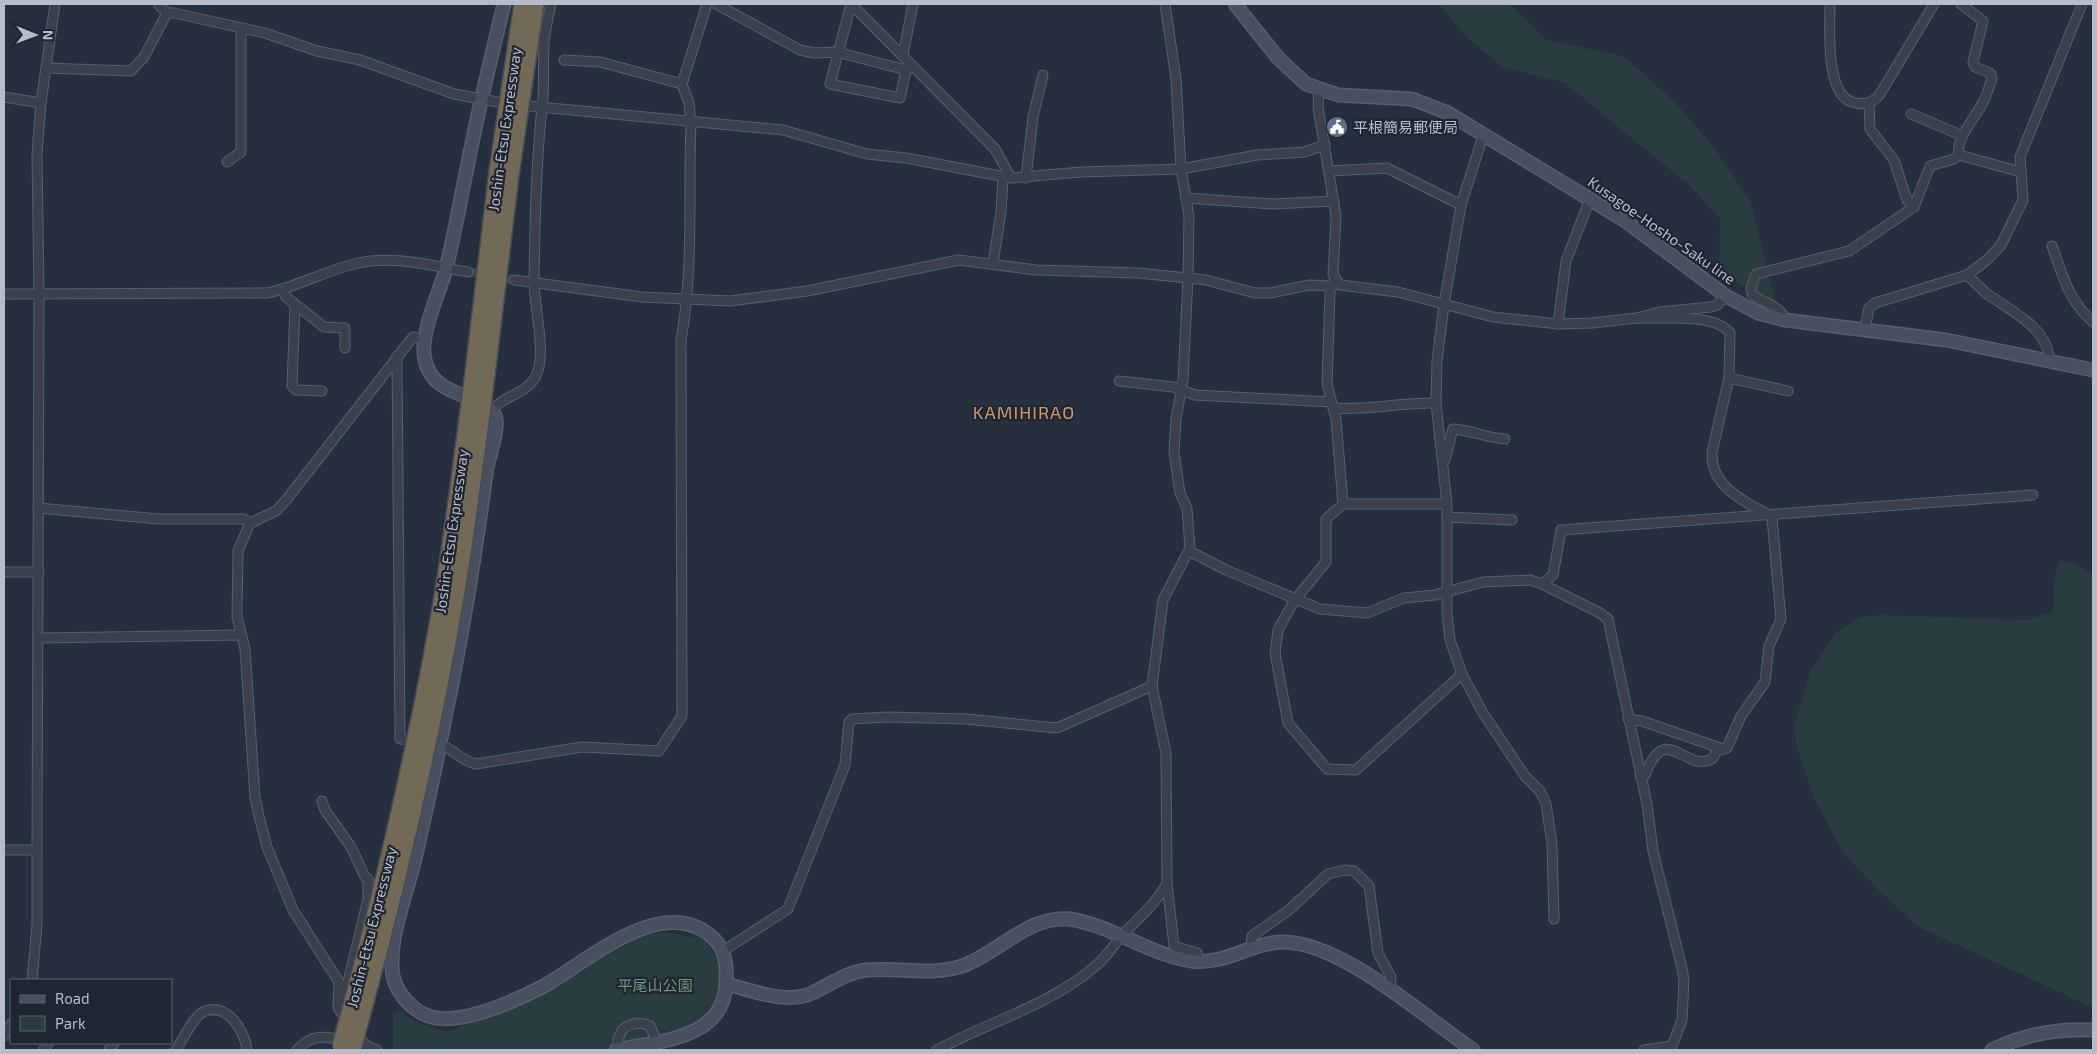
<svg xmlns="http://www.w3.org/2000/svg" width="2097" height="1054" viewBox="0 0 2097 1054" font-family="'Exo 2','Noto Sans JP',sans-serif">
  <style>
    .green { fill: #293c3f }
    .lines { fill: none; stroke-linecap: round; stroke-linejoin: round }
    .street-tunnel { stroke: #3c4452; stroke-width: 9; stroke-dasharray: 9 4.5; stroke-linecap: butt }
    .street-casing { stroke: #585f6b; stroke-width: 11 }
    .secondary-casing { stroke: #585f6b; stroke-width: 15 }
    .highway-casing { stroke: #454c58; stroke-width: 18 }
    .street { stroke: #3a414d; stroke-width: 9 }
    .secondary { stroke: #48505f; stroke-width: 12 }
    .highway { stroke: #726957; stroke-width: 15 }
    .highway-bridge-casing { stroke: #454c58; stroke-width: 18; stroke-linecap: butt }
    .highway-bridge { stroke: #726957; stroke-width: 15 }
    .labels { text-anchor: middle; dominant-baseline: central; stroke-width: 4.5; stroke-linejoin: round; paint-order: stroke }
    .poi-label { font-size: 15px; fill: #b6bcc8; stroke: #1f2632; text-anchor: start }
    .street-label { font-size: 15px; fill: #b6bcc8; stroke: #1f2632 }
    .park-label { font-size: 15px; fill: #6f9779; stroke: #1f2632 }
    .quarter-label { font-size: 18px; letter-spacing: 1px; fill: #cd996b; stroke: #1f2632 }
  </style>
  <rect width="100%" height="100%" fill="#262f3d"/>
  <g class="green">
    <polygon points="1439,4 1510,4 1547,40 1623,56 1674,101 1716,150 1750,201 1776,302 1719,274 1720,219 1691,187 1565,83 1502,67 1463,33"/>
    <path d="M2061,561C2074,562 2084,567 2093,576V1008L1919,927L1881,893L1843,853L1814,798L1796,746L1795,722L1810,672L1836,632L1860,617L1882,615L2028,620L2053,612C2055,598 2051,572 2061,561Z"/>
    <polygon points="667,932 703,939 719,960 719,997 695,1026 662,1036 665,1050 393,1050 393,1013 400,1011 415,1022 447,1032 527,1003 637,937"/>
  </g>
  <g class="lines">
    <polyline class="street-tunnel" points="468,272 514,280"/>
    <g class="street-casing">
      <g id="street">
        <polyline points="158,4 167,13"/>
        <polyline points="716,4 800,50 814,53 837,52 906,70"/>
        <polyline points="851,4 995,149 1011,178"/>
        <polyline points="851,4 830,84 900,98 906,70 910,68"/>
        <path d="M1830,4C1830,27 1824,99 1856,103C1867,105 1874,102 1880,94L1934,4"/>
        <polyline points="903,55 913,4"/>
        <polyline points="564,60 600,62 682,84"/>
        <polyline points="46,68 131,71 144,57 167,13 174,13 265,33 317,51 360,60 454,94 498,102"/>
        <polyline points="1319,90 1318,107 1336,216 1333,275 1340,285 1398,292 1493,317 1558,324 1592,323 1637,318 1659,312 1711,307 1717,305 1726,296"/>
        <polyline points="4,97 41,103"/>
        <polyline points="1869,103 1870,129 1894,160 1907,200 1914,207"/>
        <polyline points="529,106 783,130 867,154 906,158 1011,178 1081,172 1181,169 1257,155 1304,152 1325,145"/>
        <polyline points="1911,114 1963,136"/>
        <polyline points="1484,133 1461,205 1444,305 1437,361 1436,403 1447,504 1447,613 1450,640 1462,674 1483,713 1525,776 1540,791 1546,804 1552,844 1554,919"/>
        <path d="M1959,155C1955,139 1975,118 1982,104C1987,96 1989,87 1992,78L1990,73L1975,67L1973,62L1983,21L1961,4"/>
        <polyline points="227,162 241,152 241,28"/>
        <polyline points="1329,171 1387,168 1461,205"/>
        <polyline points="1026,178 1033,117 1043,75"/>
        <polyline points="1186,198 1272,204 1334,201"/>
        <path d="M2052,246C2063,276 2068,300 2093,322"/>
        <polyline points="993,263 1001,212 1003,177"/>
        <path d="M1967,275C1974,281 1980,288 1987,294C2010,310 2050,329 2049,361"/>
        <polyline points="514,280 642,297 730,301 807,291 959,260 1036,270 1138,273 1188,278 1189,216 1181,169 1176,79 1165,4"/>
        <polyline points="1334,282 1330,292 1327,384 1336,419 1343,504"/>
        <polyline points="282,289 286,297 324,327 345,328 345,348"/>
        <path d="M4,294L267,293C298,287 326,270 358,263C393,255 433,266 468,272"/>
        <polyline points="295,305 292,386 296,390 322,391"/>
        <path d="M1637,318C1661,319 1716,313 1730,333L1729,378L1712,452C1710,480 1734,496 1756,508C1761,511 1768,513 1772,518L1781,619L1769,646L1765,682L1741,716L1727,748L1718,750L1712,759C1684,773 1666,720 1645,775L1640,776"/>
        <path d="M1785,320C1780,304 1763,304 1752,294L1751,288L1756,274L1849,251L1914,207L1930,166L1954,159L1959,155L2021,172"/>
        <polyline points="1558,324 1566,261 1590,199"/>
        <polyline points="1865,329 1869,308 1875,303 1967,275 1987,260 2001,245 2023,200 2020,157 2082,4"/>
        <polyline points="397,356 400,739 417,740"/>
        <polyline points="1729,378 1788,391"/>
        <polyline points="1119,381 1173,387 1195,395 1331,402"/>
        <path d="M1333,408C1368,411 1401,402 1436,403"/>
        <path d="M492,410C505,394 526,395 536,376C547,352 534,308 534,281C535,220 536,159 543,98C544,81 543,63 544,45C545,31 548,17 551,4"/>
        <path d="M1445,460L1453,429C1471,430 1487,438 1505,439"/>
        <polyline points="1447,504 1343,504 1326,519 1326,562 1294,601 1278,630 1275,653 1288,723 1327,769 1356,770 1462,674"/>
        <polyline points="38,508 159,519 244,519 250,523"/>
        <polyline points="1447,517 1512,520"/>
        <polyline points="1189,551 1226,570 1320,609 1367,613 1404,598 1435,595 1483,582 1530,580 1542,584 1600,613 1608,619 1647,804 1653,851 1682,968 1684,980 1682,1020 1672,1046 1644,1050"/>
        <polyline points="4,572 39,572"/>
        <polyline points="1542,584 1553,575 1561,530 2033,495"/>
        <polyline points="38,638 241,635"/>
        <polyline points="1628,719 1642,721 1723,749"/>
        <path d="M435,743C450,745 460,761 476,764L582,747L659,751L682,716L681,340C694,268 688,196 691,123L689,103L682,84L707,4"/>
        <polyline points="322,801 325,810 351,847 365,877 368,879 368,899 342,1007"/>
        <polyline points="4,850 37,850"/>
        <polyline points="1167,883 1174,946 1197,953 1198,961"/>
        <polyline points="1251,950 1252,936 1289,910 1328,874 1345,870 1354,871 1369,886 1378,953 1391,977 1390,989"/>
        <polyline points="723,951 788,909 845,765 849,722 852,719 888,717 966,719 1057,728 1152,686"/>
        <polyline points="32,980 37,925 37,850 39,294 37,154 41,103 55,4"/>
        <polyline points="348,1023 338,1008 339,982 293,910 267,847 259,816 255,797 245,649 237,617 238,551 250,523 276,511 287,499 413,337 425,339"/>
        <polyline points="356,1033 366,1045"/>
        <polyline points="4,1036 11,1024"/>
        <polyline points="361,1044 377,1050"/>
        <polyline points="43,1050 49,1043"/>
        <polyline points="109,1050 114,1043"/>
        <path d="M176,1050C182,1041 194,1016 203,1012C227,1001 245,1031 247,1050"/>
        <path d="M297,1050C312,1033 326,1036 346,1041"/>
        <path d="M618,1050V1039L622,1030C630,1023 640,1021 650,1026L657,1042"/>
        <path d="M937,1050C988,1022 1046,1007 1092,969C1106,959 1114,944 1125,932C1140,917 1157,902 1167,883L1166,753L1152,686L1163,600L1190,548L1187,508L1180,493L1174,452L1176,419L1183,380L1188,278L1206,280L1255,293H1270L1309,285L1331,286"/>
      </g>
    </g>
    <g class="secondary-casing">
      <g id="secondary">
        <path d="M504,4C493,50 481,97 472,144C463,185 456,228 446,269C439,294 422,328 424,354C429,404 491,390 496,419C498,433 488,459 486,474C475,556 462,637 445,718C436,765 426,812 415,859C407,893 387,941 393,976C396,989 404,1000 414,1008C430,1021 449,1020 468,1016C493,1010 519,999 542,987C586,963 663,891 713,938C726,950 727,966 726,982C725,1040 658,1041 616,1050"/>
        <polyline points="1235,4 1278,58 1306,84 1338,95 1412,99 1448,113 1624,220 1726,296 1758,313 1785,320 1946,340 2093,370"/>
        <path d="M726,984C752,990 786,1005 812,993C830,985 846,972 867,970C900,967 933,977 965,965C1002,950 1028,916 1070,919C1113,926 1150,955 1192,961C1226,965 1252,942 1284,942C1343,943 1426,1018 1473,1050"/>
        <path d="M1992,1050C2023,1035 2059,1028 2093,1030"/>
      </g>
    </g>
    <g class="highway-casing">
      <g id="highway">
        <polyline points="473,373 497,171 522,4"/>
        <polyline points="487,375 511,175 536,4"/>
      </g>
    </g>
    <use href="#street" class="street"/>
    <use href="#secondary" class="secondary"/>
    <use href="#highway" class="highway"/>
    <g class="highway-bridge-casing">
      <g id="highway-bridge">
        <path d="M340,1046C381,898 416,748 442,597C454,523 463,448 473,373"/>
        <path d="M353,1049C394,902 429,754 455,603C468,528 477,451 487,375"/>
      </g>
    </g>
    <use href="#highway-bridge" class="highway-bridge"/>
  </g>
  <defs>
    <g id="civic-disc" transform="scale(1.125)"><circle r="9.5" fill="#5c6f8a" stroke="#1f2632"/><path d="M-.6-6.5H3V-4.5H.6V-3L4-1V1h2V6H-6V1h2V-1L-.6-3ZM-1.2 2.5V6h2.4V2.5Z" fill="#fff"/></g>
  </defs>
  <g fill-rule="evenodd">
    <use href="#civic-disc" x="1337" y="127"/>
  </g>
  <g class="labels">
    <g class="poi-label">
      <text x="1353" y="127">平根簡易郵便局</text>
    </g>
    <g class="street-label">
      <text transform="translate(504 129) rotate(-82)">Joshin-Etsu Expressway</text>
      <text transform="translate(1662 230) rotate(35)">Kusagoe-Hosho-Saku line</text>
      <text transform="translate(451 531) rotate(-82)">Joshin-Etsu Expressway</text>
      <text transform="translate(371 927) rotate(-76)">Joshin-Etsu Expressway</text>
    </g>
    <g class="park-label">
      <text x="655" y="985">平尾山公園</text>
    </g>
    <g class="quarter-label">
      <text x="1024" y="412">KAMIHIRAO</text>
    </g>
  </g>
  <rect width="2097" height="1054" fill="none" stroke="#b6bcc8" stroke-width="10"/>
  <rect x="10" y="979" width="162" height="65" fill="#1f2632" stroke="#5b626e"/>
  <rect x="20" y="995" width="25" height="8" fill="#48505f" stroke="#5b626e"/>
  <text x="55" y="1004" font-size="15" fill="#b6bcc8">Road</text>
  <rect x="20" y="1016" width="25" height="15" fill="#293c3f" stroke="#5b626e"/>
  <text x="55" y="1029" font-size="15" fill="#b6bcc8">Park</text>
  <g transform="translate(35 35) rotate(91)" stroke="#1f2632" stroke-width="4" paint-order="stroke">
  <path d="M0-4L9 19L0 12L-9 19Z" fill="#b6bcc8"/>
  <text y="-8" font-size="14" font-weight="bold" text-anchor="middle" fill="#b6bcc8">N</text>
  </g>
</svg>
